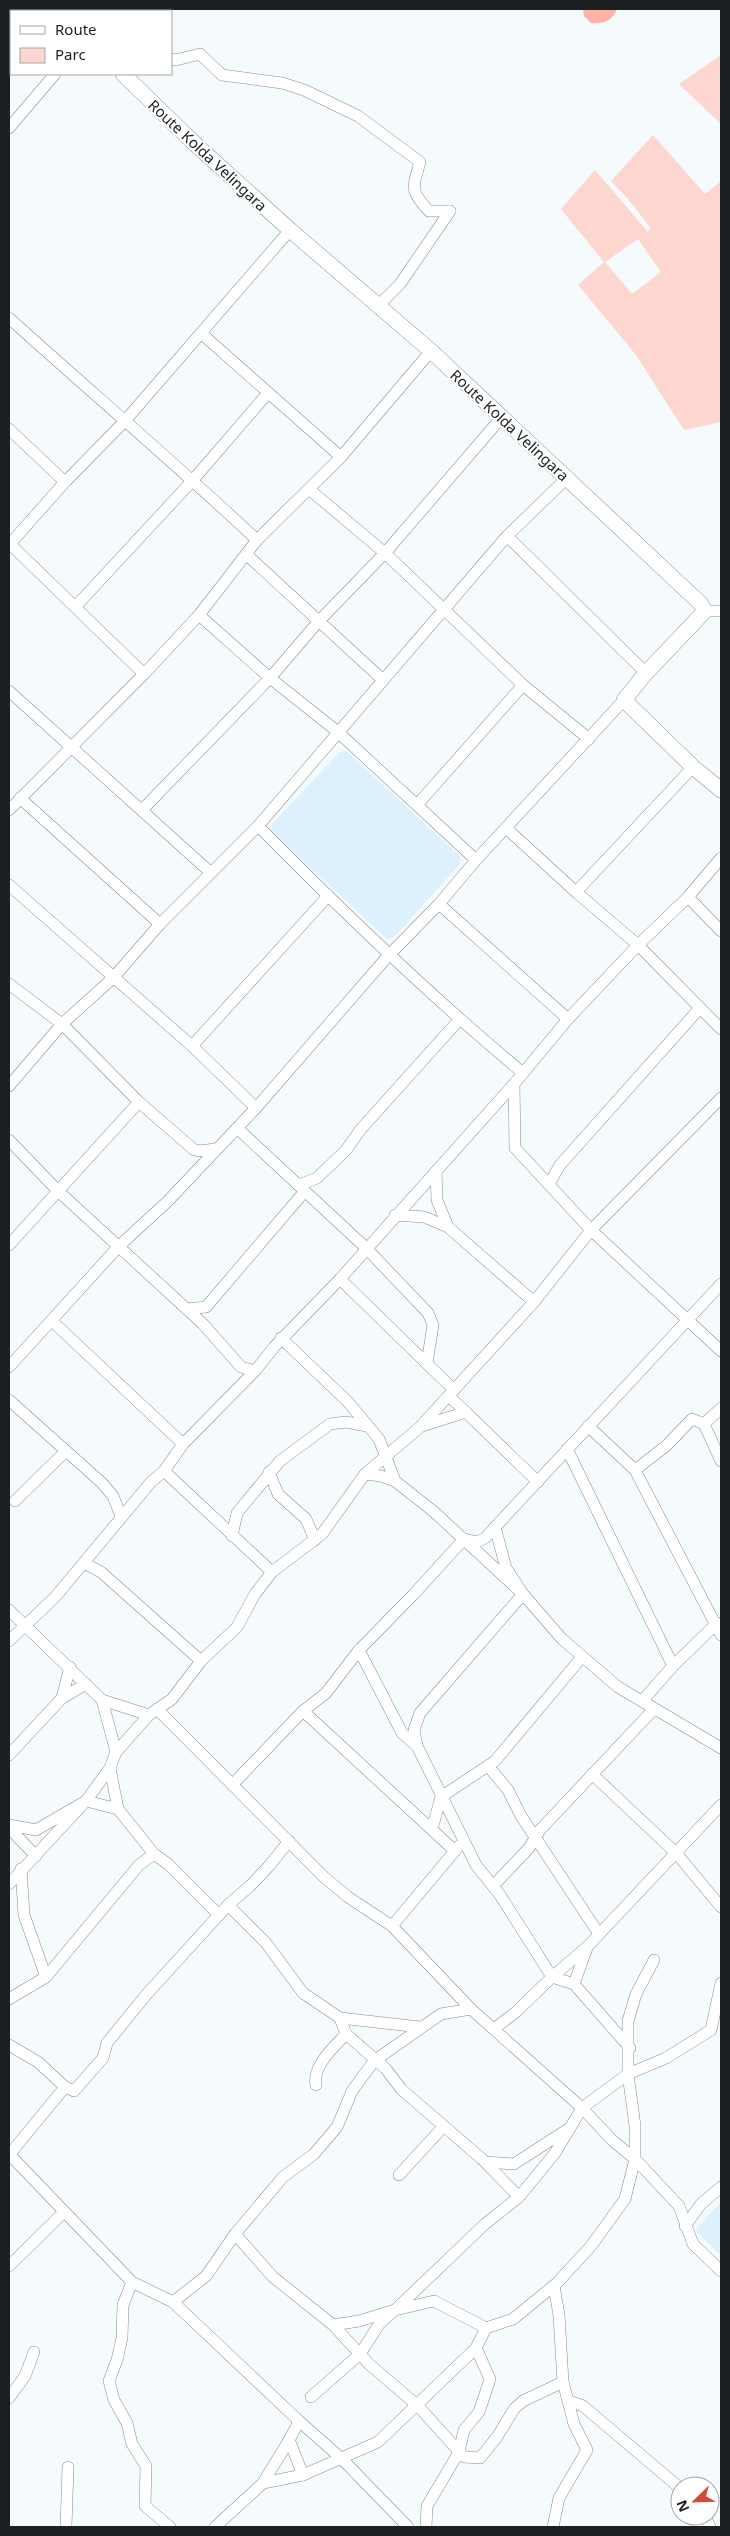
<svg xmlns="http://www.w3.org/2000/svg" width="730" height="2536" viewBox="0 0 730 2536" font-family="'Noto Sans',sans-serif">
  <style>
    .built { fill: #dcf1fd }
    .green { fill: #fcd6cf; fill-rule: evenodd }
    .water { fill: #fcb2a4 }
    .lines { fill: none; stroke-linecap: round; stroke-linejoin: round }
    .minor-casing { stroke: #818d94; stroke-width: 12 }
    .secondary-casing { stroke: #818d94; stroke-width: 16 }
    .minor { stroke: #fff; stroke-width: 11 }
    .secondary { stroke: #fff; stroke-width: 15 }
    .labels { text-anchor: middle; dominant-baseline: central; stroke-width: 4; stroke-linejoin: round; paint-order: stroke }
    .street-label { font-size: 15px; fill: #1c2023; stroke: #fff }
  </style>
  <rect width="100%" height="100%" fill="#f5fafd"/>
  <g class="built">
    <polygon points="346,751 460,856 460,864 394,937 387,939 271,831 272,824 340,752"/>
    <polygon points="721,2202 721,2255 695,2230"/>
  </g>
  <g class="green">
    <polygon points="721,55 721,124 679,84"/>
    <path d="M653,135L705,194L721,181V422L684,430L636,355L578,285L604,262L561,209L595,170L648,232L650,227L628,199L611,181ZM638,239L661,272L632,294L605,262Z"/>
  </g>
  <path class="water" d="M583,9H617C612,21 603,24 591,23L584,16Z"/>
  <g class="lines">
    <g class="minor-casing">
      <g id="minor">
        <path d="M171,59L176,60L200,54L222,75L282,83L304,90L358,116L420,162C413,188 409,190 429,211H450"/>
        <polyline points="9,128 55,74"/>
        <polyline points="378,306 400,284 450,211"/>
        <path d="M9,318C91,392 176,464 257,540"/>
        <polyline points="202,334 341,457"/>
        <polyline points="9,429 65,482"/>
        <polyline points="310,490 385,553 523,685 589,739"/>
        <polyline points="507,536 646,673"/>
        <polyline points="9,543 144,674"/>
        <polyline points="9,545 65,482 124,422 290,230"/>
        <polyline points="247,555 383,680"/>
        <polyline points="76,606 193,480 268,393"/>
        <polyline points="705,611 721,611"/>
        <polyline points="199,615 270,678 338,732 476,860"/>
        <polyline points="9,691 210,872"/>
        <polyline points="20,798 160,924"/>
        <polyline points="417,805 523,685"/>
        <polyline points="9,810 144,674 199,615 257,540 341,457 431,351"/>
        <polyline points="142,810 270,678 318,622 385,553 502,417"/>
        <path d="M258,826C343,912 429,995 523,1073"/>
        <polyline points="506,828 576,892 638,945 721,1029"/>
        <polyline points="9,885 192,1046 256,1108"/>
        <polyline points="576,892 693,767"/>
        <polyline points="688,897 721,931"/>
        <polyline points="439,904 568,1019"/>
        <polyline points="9,984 62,1024 139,1102 193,1149 199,1151 216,1149"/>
        <polyline points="192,1046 328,896"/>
        <polyline points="514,1084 515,1148 591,1230 721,1351"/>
        <polyline points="9,1086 62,1024 113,978 160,924 258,826 507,536 567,478"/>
        <polyline points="237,1128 366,1248 428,1313 433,1325 427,1363"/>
        <polyline points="9,1140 57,1190 203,1324 241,1367 255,1371"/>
        <polyline points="436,1171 437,1200 448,1227"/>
        <polyline points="549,1184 560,1165 700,1008"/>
        <polyline points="299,1185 317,1178 346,1150 361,1129 459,1020"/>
        <polyline points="395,1215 424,1217 448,1227 534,1302"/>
        <polyline points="9,1245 139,1102"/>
        <polyline points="340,1279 454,1390"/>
        <polyline points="187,1309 206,1307 305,1191"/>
        <polyline points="52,1321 183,1444"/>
        <polyline points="281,1338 348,1402 379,1439 395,1481"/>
        <polyline points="9,1367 119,1246 167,1202 256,1108 388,956 439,904 476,860 624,700"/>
        <polyline points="449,1396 538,1482"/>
        <polyline points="9,1400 102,1483 113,1496 121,1516"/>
        <polyline points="704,1424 721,1408"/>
        <polyline points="422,1426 466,1412"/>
        <polyline points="588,1426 635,1470 666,1446 692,1419 704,1424 721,1461"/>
        <polyline points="567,1449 673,1666"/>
        <polyline points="635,1470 721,1635"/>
        <polyline points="164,1471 272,1572"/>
        <polyline points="269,1472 278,1494 306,1519 315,1540"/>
        <polyline points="365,1474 381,1476 395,1481 433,1511 523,1594 562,1639 618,1687 721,1748"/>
        <polyline points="15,1501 66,1451"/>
        <polyline points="232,1536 237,1513 280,1461 330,1424 346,1422 367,1426"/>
        <polyline points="464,1539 477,1542 485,1538 721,1284"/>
        <polyline points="84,1563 101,1572 201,1661"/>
        <polyline points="9,1610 102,1700 149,1715"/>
        <polyline points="9,1641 56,1596 151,1482 164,1471 183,1444 255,1371 275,1346 340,1279 514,1084 568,1019 638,945 688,897 721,858"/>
        <polyline points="359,1650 402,1733 417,1746 476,1865 500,1895 552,1977 574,1984 630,2048"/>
        <polyline points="62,1698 70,1667"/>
        <polyline points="102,1700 116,1752"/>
        <polyline points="643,1700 673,1666 717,1623"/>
        <polyline points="157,1709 324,1877 348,1897 392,1926 471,2009 582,2108 613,2141 635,2159 625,2199 591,2246 557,2283 513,2319 486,2328 476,2348 490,2379 479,2412 464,2430 459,2452 427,2506 426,2527"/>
        <polyline points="303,1711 455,1851"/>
        <polyline points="417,1746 414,1730 420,1713 523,1594 506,1568 495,1527"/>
        <polyline points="9,1755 62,1698 86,1684"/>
        <polyline points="488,1766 508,1790 521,1816 599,1934"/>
        <polyline points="110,1768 118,1809"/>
        <polyline points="592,1774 676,1853 721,1907"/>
        <polyline points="233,1784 303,1711 326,1693 359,1650 413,1595 464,1539"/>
        <polyline points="9,1825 36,1830 86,1801 118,1809 154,1854 168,1864 219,1915"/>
        <polyline points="9,1828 36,1856"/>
        <polyline points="432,1829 441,1797 495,1761 582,1657"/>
        <polyline points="21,1869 24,1915 46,1977"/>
        <polyline points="9,1884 86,1801 110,1768 116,1752 149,1715 172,1699 201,1661 237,1627 255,1594 272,1572 322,1534 365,1474 420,1427 534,1302 591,1230 721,1098"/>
        <polyline points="493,1886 529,1848 540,1830 654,1709"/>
        <polyline points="228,1905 266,1943 303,1993 340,2018 346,2034 385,2068 402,2090 482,2159 519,2197 555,2153 582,2108 628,2074 666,2058 711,2030 721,1983"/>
        <polyline points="392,1926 459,1846"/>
        <polyline points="654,1960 636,1994 628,2021 628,2074 635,2126 635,2159 679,2206 693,2244 721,2271"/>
        <polyline points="574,1984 587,1948"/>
        <polyline points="9,1999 46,1977 139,1865 154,1854"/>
        <polyline points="340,2018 420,2027"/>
        <polyline points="495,2028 516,2012 552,1977 587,1947 721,1805"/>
        <polyline points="9,2045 38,2062 65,2087 74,2091 103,2058 107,2043 146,1995 228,1905 250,1886 269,1866 289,1841"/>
        <path d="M316,2085C312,2066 334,2047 346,2034"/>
        <polyline points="9,2154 132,2282 173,2302 299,2421 342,2459 408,2527"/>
        <polyline points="9,2155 65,2087"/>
        <polyline points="485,2162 514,2164 568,2129"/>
        <polyline points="399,2175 443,2127"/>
        <polyline points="685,2226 701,2204 721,2187"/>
        <polyline points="235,2234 273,2277 333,2325 369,2364 418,2406 464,2457 480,2458 497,2437 514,2409 523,2401 563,2382"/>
        <polyline points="9,2266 64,2212"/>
        <polyline points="132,2282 123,2305 122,2338 117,2360 109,2381 114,2400 127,2423 132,2444 146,2466 145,2506 170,2527"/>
        <polyline points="173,2302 206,2276 235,2234 283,2177 314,2154 337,2127 352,2091 374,2061 441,2014 471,2009"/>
        <polyline points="333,2325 359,2321 395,2310 485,2224 519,2197"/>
        <polyline points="311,2397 360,2354 380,2323 395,2310 434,2301 486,2328"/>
        <polyline points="9,2398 25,2376 34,2352"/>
        <polyline points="572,2406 569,2401 583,2406 680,2488"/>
        <polyline points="290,2442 303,2475"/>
        <path d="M263,2483C275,2462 289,2443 299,2421"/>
        <polyline points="705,2516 710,2527"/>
        <polyline points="66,2527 68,2467"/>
        <polyline points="215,2527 263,2483 303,2475 378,2442 476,2348"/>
        <polyline points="553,2527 559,2498 587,2450 574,2424 563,2382 559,2315 554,2286"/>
      </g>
    </g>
    <g class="secondary-casing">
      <g id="secondary">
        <polyline points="59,9 61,11"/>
        <polyline points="123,74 195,144 290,230 431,351 701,604 705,611 646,673 624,700 693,767 721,790"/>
      </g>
    </g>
    <use href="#minor" class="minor"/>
    <use href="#secondary" class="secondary"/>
  </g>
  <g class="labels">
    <g class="street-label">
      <text transform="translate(208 155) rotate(43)">Route Kolda Velingara</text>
      <text transform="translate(510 425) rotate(43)">Route Kolda Velingara</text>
    </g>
  </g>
  <rect width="730" height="2536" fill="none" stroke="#1c2023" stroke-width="20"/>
  <rect x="10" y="10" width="162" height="65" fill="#ffffff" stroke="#a4a6a7"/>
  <rect x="20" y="26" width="25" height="8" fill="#ffffff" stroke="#a4a6a7"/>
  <text x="55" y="35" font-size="15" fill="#1c2023">Route</text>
  <rect x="20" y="48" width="25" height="15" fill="#fcd6cf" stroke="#a4a6a7"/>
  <text x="55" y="60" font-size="15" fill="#1c2023">Parc</text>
  <g transform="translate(695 2501) rotate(247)"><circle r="24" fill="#ffffff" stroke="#a4a6a7"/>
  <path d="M0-4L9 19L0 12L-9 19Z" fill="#d64935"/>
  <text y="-8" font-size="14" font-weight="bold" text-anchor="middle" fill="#1c2023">N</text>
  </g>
</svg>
